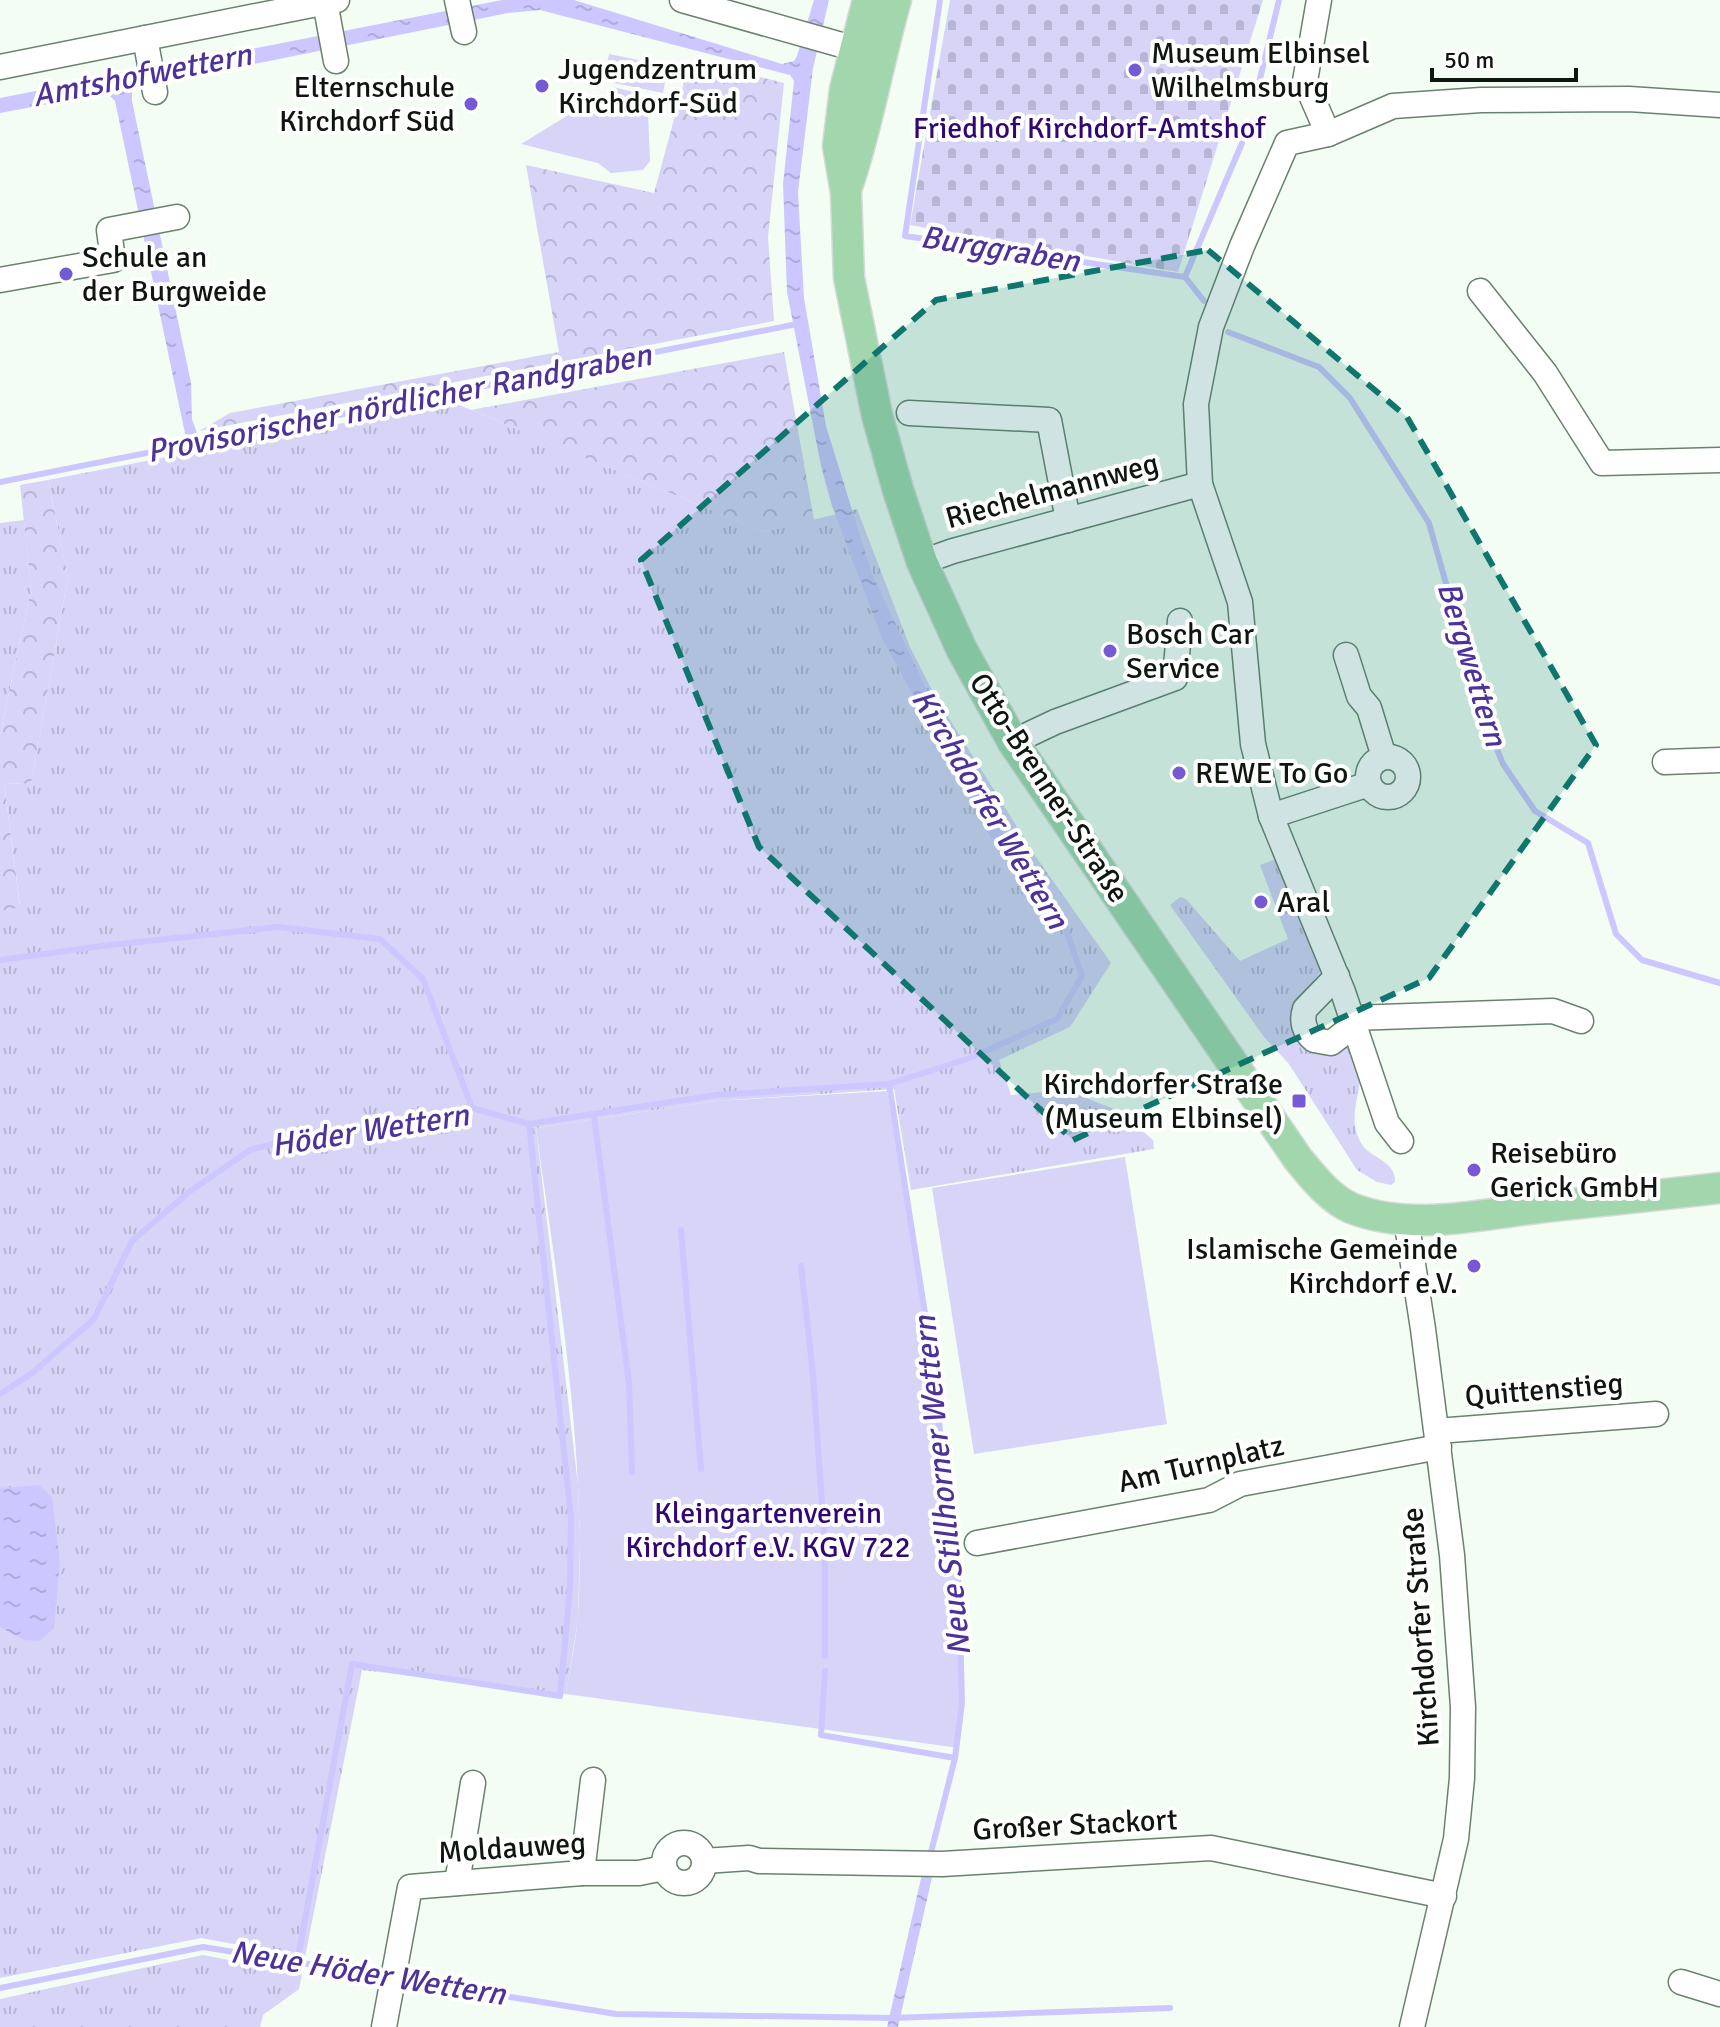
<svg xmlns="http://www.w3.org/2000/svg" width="1720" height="2027" viewBox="0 0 1720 2027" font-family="Signika,sans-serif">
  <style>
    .grass { fill: url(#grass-tufts) }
    .forest { fill: url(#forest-crowns) }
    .cemetery { fill: url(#cemetery-stones) }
    .garden { fill: #d7d4f8 }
    .water { fill: url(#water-ripples) }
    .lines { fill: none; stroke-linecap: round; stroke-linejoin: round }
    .stream { stroke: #ccc7ff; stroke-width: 6 }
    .minor-casing { stroke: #6a826d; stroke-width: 27 }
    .major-casing { stroke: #d8dad9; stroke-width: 33 }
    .minor { stroke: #fff; stroke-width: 24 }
    .major { stroke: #a2d7ad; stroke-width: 30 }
    .marked { fill: #0f766e; fill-opacity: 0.2; stroke: #0f766e; stroke-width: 6; stroke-dasharray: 16 10; stroke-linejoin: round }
    .poi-dot { fill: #745bd5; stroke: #fff; stroke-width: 3 }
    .labels { text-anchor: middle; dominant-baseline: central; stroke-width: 8; stroke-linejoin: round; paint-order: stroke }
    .poi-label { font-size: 30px; fill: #0e170f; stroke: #fff; text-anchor: start }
    .park-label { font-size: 30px; fill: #300774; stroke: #fff }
    .street-label { font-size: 30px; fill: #0e170f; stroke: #fff }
    .water-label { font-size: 32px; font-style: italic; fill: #4c3299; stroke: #fff }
  </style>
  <defs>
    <pattern id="grass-tufts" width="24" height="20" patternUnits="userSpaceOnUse" patternTransform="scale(2)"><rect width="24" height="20" fill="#d7d4f8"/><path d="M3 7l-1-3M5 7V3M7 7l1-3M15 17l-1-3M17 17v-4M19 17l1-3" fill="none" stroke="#b7b5d3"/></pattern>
    <pattern id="forest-crowns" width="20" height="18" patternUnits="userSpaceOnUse" patternTransform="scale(2)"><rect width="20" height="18" fill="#d7d4f8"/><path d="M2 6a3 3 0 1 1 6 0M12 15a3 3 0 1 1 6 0" fill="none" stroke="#b7b5d3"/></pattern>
    <pattern id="cemetery-stones" width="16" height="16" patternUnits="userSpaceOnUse" patternTransform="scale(2)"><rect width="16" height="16" fill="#d7d4f8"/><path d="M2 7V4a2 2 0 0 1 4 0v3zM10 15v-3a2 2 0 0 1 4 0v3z" fill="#b7b5d3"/></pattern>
    <pattern id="water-ripples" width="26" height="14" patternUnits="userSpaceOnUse" patternTransform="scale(2)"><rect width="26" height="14" fill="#ccc7ff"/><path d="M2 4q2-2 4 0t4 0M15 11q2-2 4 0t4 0" fill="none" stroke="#aeaad9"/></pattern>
  </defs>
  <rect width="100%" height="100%" fill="#f3fdf4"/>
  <g class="grass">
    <polygon points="452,402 764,532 857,509 910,647 935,696 1036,857 1111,963 1070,1027 999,1060 1011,1095 1066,1090 1119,1111 1153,1140 1154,1149 911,1190 894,1089 716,1101 536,1128 578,1485 580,1541 578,1619 566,1694 362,1670 305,1957 201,1938 0,1978 0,911 20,906 4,783 31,784 68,577 48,480"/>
    <polygon points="24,520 31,589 0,735 0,523"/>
    <path d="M1276,859L1323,968C1316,979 1295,1003 1292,1015C1289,1035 1307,1058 1329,1054C1336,1053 1345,1045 1351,1042C1354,1052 1361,1068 1360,1079C1358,1101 1349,1119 1360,1141C1368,1159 1396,1159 1395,1182L1391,1185L1377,1182L1357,1170L1289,1064L1264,1037L1170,905L1180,897L1186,899L1240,961L1288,939L1260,865Z"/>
    <polygon points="203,1955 302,1974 299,1989 263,2015 260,2027 0,2027 0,1999"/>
  </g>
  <g class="forest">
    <polygon points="690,60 784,83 768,237 774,321 199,431 230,413 559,352 526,165 654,193"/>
    <polygon points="784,352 814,520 764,532 471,410"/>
    <polygon points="48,480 68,577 31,784 4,783 20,907 0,911 0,735 31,589 20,485"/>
  </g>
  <polygon class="cemetery" points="950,0 1263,0 1178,272 910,225"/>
  <g class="garden">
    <polygon points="609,54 668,66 663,93 604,81"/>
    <polygon points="613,87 638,93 648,114 650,161 643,170 611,173 598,163 521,144 578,109 601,109 611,103"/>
    <path d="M887,1091C905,1201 925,1311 941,1421C957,1529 971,1640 959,1748L566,1694C570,1668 576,1641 578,1615C587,1452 558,1289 536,1128L716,1101Z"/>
    <polygon points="1125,1157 1167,1424 974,1454 932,1188"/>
  </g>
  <g class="water">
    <polygon points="502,0 574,0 782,64 794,61 797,56 814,0 829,0 813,68 798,192 804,298 826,426 872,574 939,716 1007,829 992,840 882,638 832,506 821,466 787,292 783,184 794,81 790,75 540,10 508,13 139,87 132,92 132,101 191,383 192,419 198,436 186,438 115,101 107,93 0,113 0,98"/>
    <polygon points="39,1485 52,1497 60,1562 54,1628 39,1641 24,1640 0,1627 0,1488"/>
    <polygon points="933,1873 898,2027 887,2027 922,1874"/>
    <polygon points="320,1964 454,1985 447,1996 371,1979 318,1971"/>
  </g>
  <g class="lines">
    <g class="stream">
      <polyline points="940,0 905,236 1185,277"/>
      <polyline points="1258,87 1279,0"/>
      <polyline points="1185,277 1242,143"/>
      <polyline points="1185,277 1204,301"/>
      <polyline points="1228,332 1319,367 1350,398 1429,523 1482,712 1503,764 1535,811 1588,843 1616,934 1642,960 1720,983"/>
      <polyline points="0,482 797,324"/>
      <polyline points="0,960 102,946 278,927 380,939 423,979 472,1108"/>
      <polyline points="889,1084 929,1339 959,1588 962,1703 955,1758 929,1860"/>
      <polyline points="594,1116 629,1383 632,1472"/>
      <polyline points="681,1230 701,1469"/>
      <polyline points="801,1266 813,1375 824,1533"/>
      <polyline points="0,1394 31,1374 94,1319 132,1241 189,1192 250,1150 319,1132 372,1129 435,1118 472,1108 529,1124 716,1095 889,1084 970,1058 1057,1019 1082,976 1062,918 995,828"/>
      <polyline points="825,1548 825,1656"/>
      <polyline points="825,1671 821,1735 955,1758"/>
      <polyline points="297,1963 352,1664 560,1696 570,1588 571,1518 529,1124"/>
      <polyline points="448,1987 616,2014 893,2018 1170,2008"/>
      <polyline points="0,1988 203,1947 327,1967"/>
    </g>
    <g class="minor-casing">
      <g id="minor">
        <polyline points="457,0 464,32"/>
        <polyline points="682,0 870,53"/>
        <polyline points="1319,0 1305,81 1328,134"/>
        <polyline points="325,2 336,61"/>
        <polyline points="145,38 155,92"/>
        <polyline points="0,67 337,0"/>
        <polyline points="0,280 113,260 109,230 177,217"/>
        <polyline points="1480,291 1545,373 1602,463 1720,460"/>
        <polyline points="909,413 1049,420 1068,520"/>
        <polyline points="922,562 953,551 1200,484"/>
        <polyline points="1346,655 1359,696 1369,708 1384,757"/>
        <polyline points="1013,742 1055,722 1175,678 1180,621"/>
        <circle cx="1388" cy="777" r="20"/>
        <polyline points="1665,762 1720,760"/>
        <polyline points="1271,816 1369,784"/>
        <path d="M1337,976L1305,1009C1301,1021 1304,1032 1314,1040L1331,1043L1348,1030L1352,1018"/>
        <polyline points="1352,1018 1553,1011 1581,1021"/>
        <polyline points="1401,1141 1387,1123 1343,992 1271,816 1253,744 1240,602 1200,484 1196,404 1211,327 1242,246 1287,143 1328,134 1393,106 1481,100 1629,99 1720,105"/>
        <polyline points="1406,1219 1423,1329 1452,1555 1463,1707 1462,1778 1456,1839 1412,2027"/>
        <polyline points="1437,1431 1656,1414"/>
        <polyline points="977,1543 1209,1500 1240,1484 1439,1447"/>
        <circle cx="684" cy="1863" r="20"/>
        <polyline points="704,1861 749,1858 759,1861 942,1864 1211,1848 1444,1896"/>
        <polyline points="582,1873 593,1780"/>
        <polyline points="457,1883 473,1783"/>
        <polyline points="1681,1982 1720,1994"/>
        <polyline points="384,2027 410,1887 582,1873 639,1873 664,1868"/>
      </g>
    </g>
    <g class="major-casing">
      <g id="major">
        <path d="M868,0L845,89L838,146L846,193L849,278L877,415L898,490L922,562L962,650L1013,742L1298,1159C1313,1177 1329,1198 1351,1208C1411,1232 1483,1214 1544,1207C1603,1201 1661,1195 1720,1188"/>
        <path d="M847,187C868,126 878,62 896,0"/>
      </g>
    </g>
    <use href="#minor" class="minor"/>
    <use href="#major" class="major"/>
  </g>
  <path class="marked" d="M1208,250L1407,417L1596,745L1429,978L1073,1140L759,847L641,560L936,300Z"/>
  <g class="poi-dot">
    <circle cx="1135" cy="70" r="8"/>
    <circle cx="542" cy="86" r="8"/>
    <circle cx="471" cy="104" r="8"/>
    <circle cx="66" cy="274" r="8"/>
    <circle cx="1110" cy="651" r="8"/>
    <circle cx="1179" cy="773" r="8"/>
    <circle cx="1261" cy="902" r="8"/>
    <rect x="1291" y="1093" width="16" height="16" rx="4"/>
    <circle cx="1474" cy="1170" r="8"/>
    <circle cx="1474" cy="1266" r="8"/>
  </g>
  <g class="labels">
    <g class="poi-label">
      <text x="1151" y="53">Museum Elbinsel<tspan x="1151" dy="34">Wilhelmsburg</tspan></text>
      <text x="558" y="69">Jugendzentrum<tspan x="558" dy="34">Kirchdorf-Süd</tspan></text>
      <text x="455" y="87" text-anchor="end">Elternschule<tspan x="455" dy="34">Kirchdorf Süd</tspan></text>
      <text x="82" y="257">Schule an<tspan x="82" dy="34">der Burgweide</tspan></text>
      <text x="1126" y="634">Bosch Car<tspan x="1126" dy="34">Service</tspan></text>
      <text x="1195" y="773">REWE To Go</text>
      <text x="1277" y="902">Aral</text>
      <text x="1283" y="1084" text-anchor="end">Kirchdorfer Straße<tspan x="1283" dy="34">(Museum Elbinsel)</tspan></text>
      <text x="1490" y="1153">Reisebüro<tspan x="1490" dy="34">Gerick GmbH</tspan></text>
      <text x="1458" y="1249" text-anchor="end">Islamische Gemeinde<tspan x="1458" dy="34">Kirchdorf e.V.</tspan></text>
    </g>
    <g class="park-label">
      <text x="1089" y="128">Friedhof Kirchdorf-Amtshof</text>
      <text x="768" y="1513">Kleingartenverein<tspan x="768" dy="34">Kirchdorf e.V. KGV 722</tspan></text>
    </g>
    <g class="street-label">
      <text transform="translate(1052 491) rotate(-15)">Riechelmannweg</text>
      <text transform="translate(1049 788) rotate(57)">Otto-Brenner-Straße</text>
      <text transform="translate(1544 1390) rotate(-5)">Quittenstieg</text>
      <text transform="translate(1201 1464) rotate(-13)">Am Turnplatz</text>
      <text transform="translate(1421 1627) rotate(-94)">Kirchdorfer Straße</text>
      <text transform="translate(1075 1825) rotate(-3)">Großer Stackort</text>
      <text transform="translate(512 1848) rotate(-4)">Moldauweg</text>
    </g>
    <g class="water-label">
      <text transform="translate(142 75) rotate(-11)">Amtshofwettern</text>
      <text transform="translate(1000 249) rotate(9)">Burggraben</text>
      <text transform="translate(399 403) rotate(-11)">Provisorischer nördlicher Randgraben</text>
      <text transform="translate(1472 664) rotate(73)">Bergwettern</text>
      <text transform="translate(990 809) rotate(59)">Kirchdorfer Wettern</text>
      <text transform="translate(370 1130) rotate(-9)">Höder Wettern</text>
      <text transform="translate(942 1486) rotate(-96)">Neue Stillhorner Wettern</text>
      <text transform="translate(368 1973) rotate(9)">Neue Höder Wettern</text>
    </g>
  </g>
  <path d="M1432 68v12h144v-12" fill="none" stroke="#0e170f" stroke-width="4"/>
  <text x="1444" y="68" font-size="24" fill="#0e170f" stroke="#ffffff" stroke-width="6" paint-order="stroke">50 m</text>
</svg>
